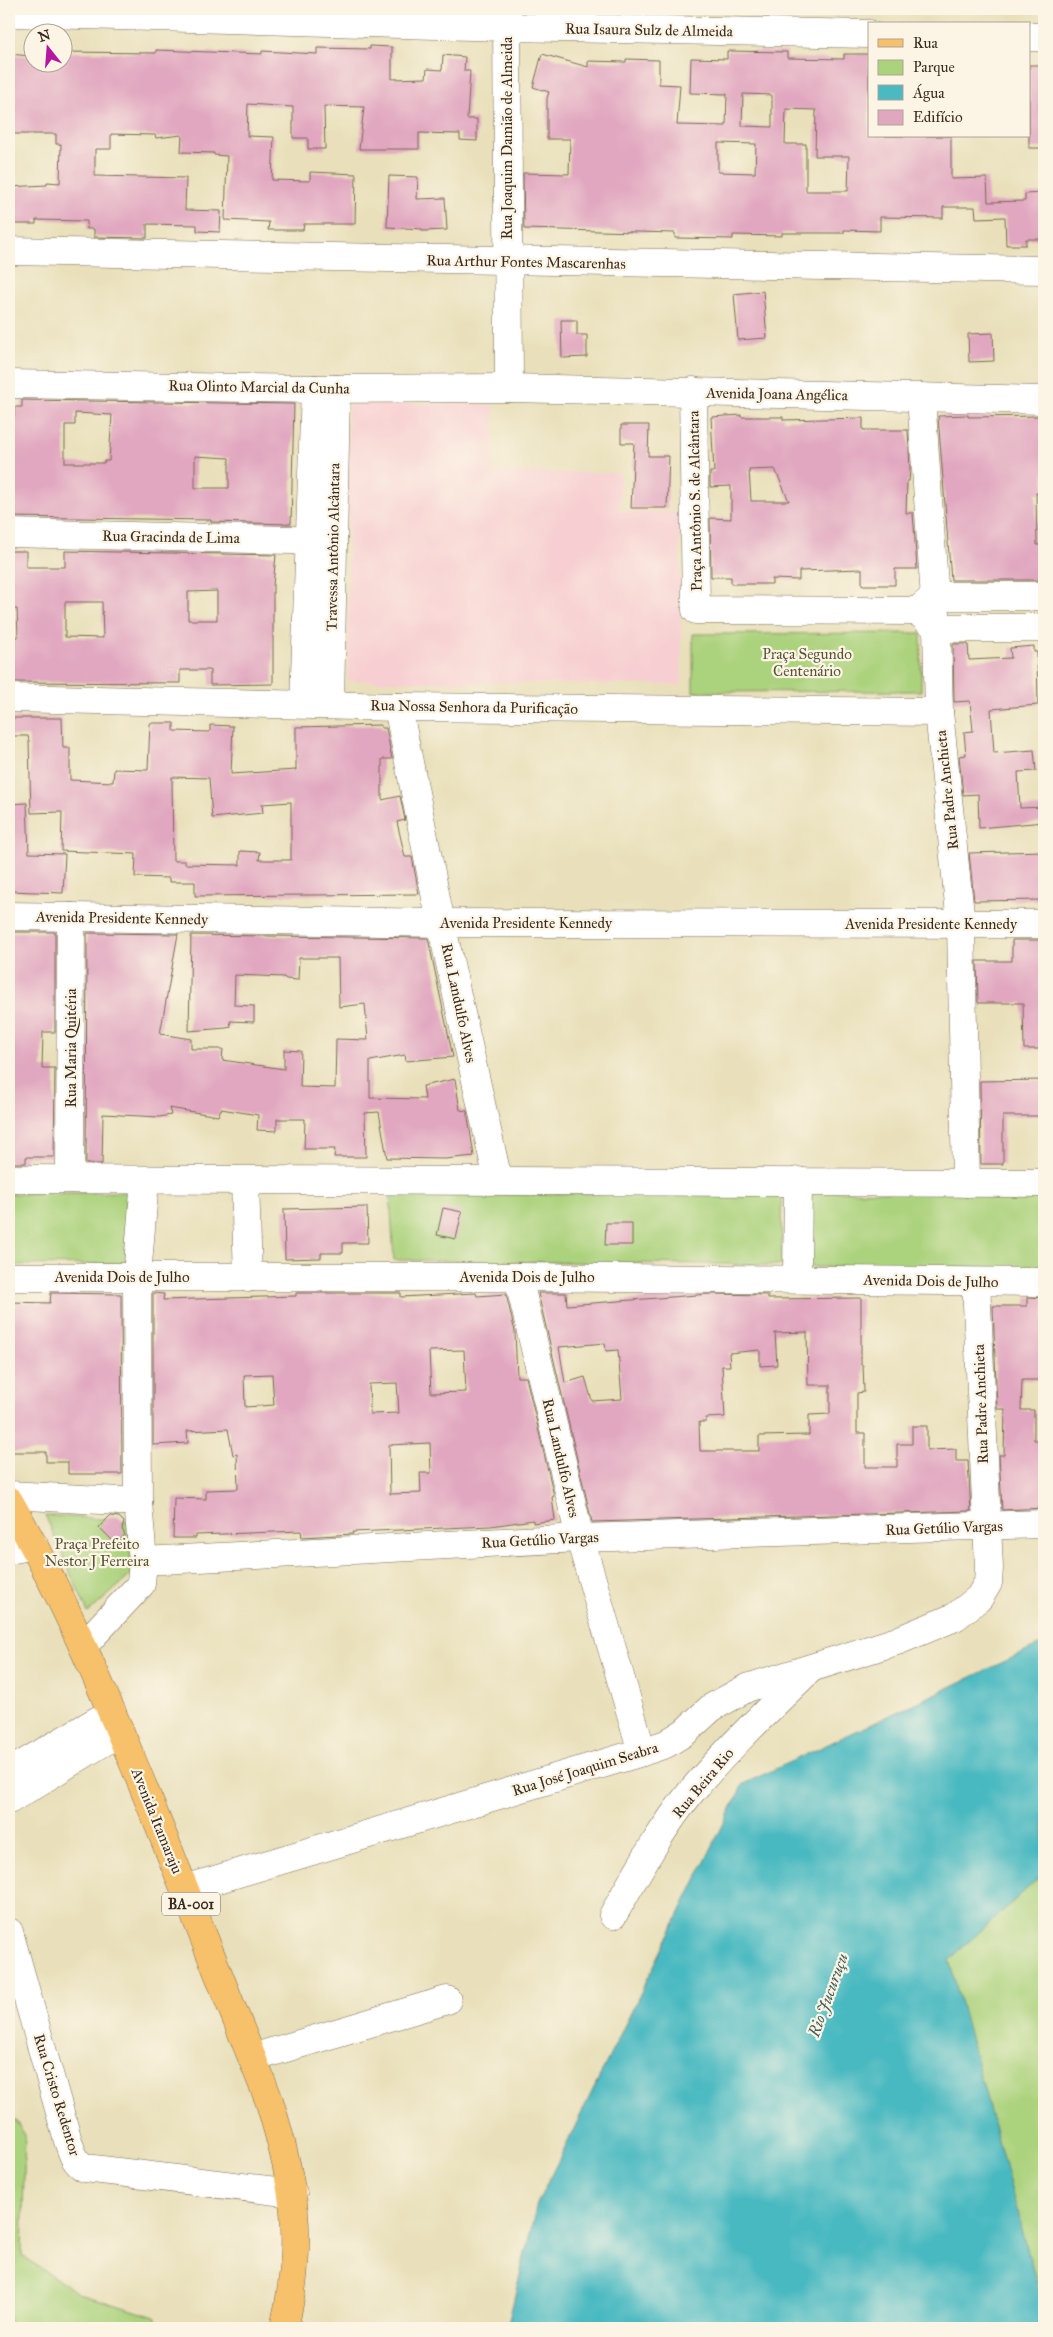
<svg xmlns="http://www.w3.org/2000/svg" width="1053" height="2337" viewBox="0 0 1053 2337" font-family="'IM FELL Great Primer',serif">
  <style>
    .built { fill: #f7cfd2 }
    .green { fill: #abd27c; stroke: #737e4d }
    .water { fill: #4ab9c1; stroke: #427270 }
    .building { fill: #e1a7c0; fill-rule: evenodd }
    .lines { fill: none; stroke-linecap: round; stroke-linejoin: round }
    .minor-casing { stroke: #786a55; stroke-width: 29 }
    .major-casing { stroke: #786a55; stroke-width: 29 }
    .minor { stroke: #fff; stroke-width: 28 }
    .major { stroke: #f7c06b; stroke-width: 28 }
    .labels { text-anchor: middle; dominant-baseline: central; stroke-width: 4.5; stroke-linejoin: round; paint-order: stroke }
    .shield { fill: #fcf5e5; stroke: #75675a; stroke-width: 1 }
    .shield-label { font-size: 14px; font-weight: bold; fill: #3b2a1e }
    .street-label { font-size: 15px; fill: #3b2a1e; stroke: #fcf5e5 }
    .park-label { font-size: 15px; fill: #575436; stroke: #fcf5e5 }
    .water-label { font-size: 16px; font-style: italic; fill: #405c57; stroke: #fcf5e5 }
  </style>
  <rect width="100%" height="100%" fill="#fcf5e5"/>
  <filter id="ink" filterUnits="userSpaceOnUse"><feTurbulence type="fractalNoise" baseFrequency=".02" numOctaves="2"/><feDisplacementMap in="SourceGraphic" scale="10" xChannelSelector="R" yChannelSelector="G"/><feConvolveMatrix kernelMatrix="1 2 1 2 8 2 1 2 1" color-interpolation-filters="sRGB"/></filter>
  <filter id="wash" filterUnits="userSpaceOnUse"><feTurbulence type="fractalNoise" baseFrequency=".0096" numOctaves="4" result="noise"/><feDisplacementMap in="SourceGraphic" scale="20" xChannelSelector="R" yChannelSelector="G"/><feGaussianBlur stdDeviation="1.12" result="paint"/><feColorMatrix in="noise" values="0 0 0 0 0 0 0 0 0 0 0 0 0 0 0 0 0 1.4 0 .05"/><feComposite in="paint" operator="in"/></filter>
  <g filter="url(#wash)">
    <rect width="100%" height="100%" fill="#e9e0bb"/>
    <polygon class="built" points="348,403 494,405 493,472 620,473 619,511 679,512 682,685 348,681"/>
    <g class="green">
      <polygon points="921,633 921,691 693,692 693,634"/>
      <polygon points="781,1191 782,1265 394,1260 390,1196"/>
      <polygon points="809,1191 1044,1193 1044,1268 808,1267"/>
      <polygon points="127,1192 126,1264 9,1265 9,1194"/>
      <polygon points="45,1515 128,1521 132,1574 88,1613"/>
      <polygon points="1044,1873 1044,2311 949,1960"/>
      <polygon points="9,2111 25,2135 22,2256 80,2294 155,2317 161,2328 9,2328"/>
    </g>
    <polygon class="water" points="1044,1643 1044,1873 949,1960 1044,2311 1044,2328 507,2328 537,2204 743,1784"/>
    <g id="blocks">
      <g class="building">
        <polygon points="370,46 392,47 392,79 426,78 427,69 442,70 443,55 465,57 464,71 470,71 467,119 477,119 477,141 460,140 460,134 419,133 419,149 359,149 364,107 324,106 325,149 308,149 308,138 293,138 293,107 248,104 247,136 274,137 272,180 310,181 310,172 356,174 355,224 304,224 303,230 268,230 269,222 225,220 227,156 214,155 214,153 181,152 182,135 156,138 155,135 111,134 111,149 95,149 95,176 186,178 185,210 221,211 220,232 197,231 197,225 147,224 147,238 94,237 94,229 87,229 87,221 36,220 36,224 9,224 9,187 47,185 47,182 60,183 61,144 56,144 56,134 9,134 9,54 30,56 29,62 62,62 62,52 156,53 156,50 262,54 262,51 317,54 317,48 370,49"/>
        <path d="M727,51L787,52V58L844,59V54H869V136H951V179L987,178L988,202L1025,201V194L1042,193L1044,239H1026V245H1006L1005,217L976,218L975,207H943V218L880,217V231L844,230V233H782V236L733,235V239L675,238V233L524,229L523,173L569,174L570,139H547V98L549,92L533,87L542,54L588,67V61L626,62V59L659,60V84L680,85L677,125L726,126L727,94L690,93L691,58L727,59ZM743,94L772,95V127L742,126ZM786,109L816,110L815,156H849L848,191H806V144H785ZM718,143L756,144L755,173L718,172Z"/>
        <rect x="1029" y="65" width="15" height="83"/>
        <polygon points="389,176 418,177 417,199 445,198 447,230 422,231 422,229 387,227"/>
        <polygon points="763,291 767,338 738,340 734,294"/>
        <polygon points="561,320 577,320 577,335 587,335 587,357 562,358"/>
        <polygon points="993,333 994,361 969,362 968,334"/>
        <path d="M22,400L294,404L291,524L211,522V520L9,517V416H14V407H22ZM75,413L112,415L109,461H104V463H65V425H75ZM195,456L229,458V488H195Z"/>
        <path d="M741,415V417H783V420L863,418V430H908L910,470L909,481H907L906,513H913L917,569H895V585H862V569L799,571V580L772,579V584H731V577H711L710,518L731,519V486L710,487V472H714L711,417ZM775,469L789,501H751L749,470Z"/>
        <polygon points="968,415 968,417 1044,416 1044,493 1036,493 1037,545 1044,545 1044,580 951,580 938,416"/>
        <polygon points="621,425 649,425 648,456 669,456 667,508 631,508 634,443 621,443"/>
        <path d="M9,551H26V567H65V551L276,555L273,585V684L210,685V670H180V683L9,682V637H18L17,609H9ZM217,591V620H188V592ZM65,602H102L103,638L65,637Z"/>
        <polygon points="953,644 968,644 969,660 1011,658 1010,648 1034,646 1034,652 1037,652 1038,705 991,709 994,753 1034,750 1036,771 1018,772 1020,808 1044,807 1044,822 979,828 978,794 963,795 959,756 966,755 964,732 973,731 970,701 954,702"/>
        <path d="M9,718H62L63,748H70V780L113,782L114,769L148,770L150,723H174V731L210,732V725L233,726L231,774L296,770V727L381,725V728H386L392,759H382V800L400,796L405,820L397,822L405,857H412L419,894L195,896V882H169V878L135,877L136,854L61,851L62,812L31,813L29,741L28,736H9ZM172,777L209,778L212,818L263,813L262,804L291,802V860H259L260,852L240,851V865L185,864V861H173Z"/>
        <polygon points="27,803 29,853 65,854 63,893 9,891 9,804"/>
        <polygon points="1044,851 1044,900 974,901 969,853"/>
        <polygon points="9,932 55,932 55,1032 43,1032 42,1068 55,1068 54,1157 26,1157 26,1163 9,1163"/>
        <polygon points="87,933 178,934 160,1034 191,1039 191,1049 223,1049 222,1060 284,1069 284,1050 301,1051 300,1087 335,1088 336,1039 368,1040 365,1004 339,1007 338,958 299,958 298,980 286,979 284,977 235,975 234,1005 254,1006 254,1022 230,1021 231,1027 226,1028 189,1031 191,935 428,938 453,1057 406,1061 405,1055 370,1061 370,1098 425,1099 423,1086 455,1079 460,1110 467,1111 474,1156 445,1159 387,1158 379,1112 365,1113 366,1157 334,1157 335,1149 304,1149 305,1119 277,1119 277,1131 257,1130 258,1115 221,1109 218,1116 169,1108 171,1115 159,1117 103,1114 102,1164 86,1164"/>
        <polygon points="1012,940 1044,940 1044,1049 1024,1049 1023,1003 978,1003 977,961 1012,961"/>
        <polygon points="1044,1080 1044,1116 1003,1116 1003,1164 981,1164 980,1081"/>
        <polygon points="367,1207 368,1243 343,1243 343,1253 321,1253 321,1258 285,1259 284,1209"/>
        <polygon points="443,1208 462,1212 456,1239 437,1235"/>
        <polygon points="606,1223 632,1223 632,1245 605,1245"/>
        <polygon points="51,1293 121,1294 122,1474 68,1474 68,1462 46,1462 46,1452 9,1452 10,1302 50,1303"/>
        <path d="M153,1293L164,1294L163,1300L296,1296V1293H401V1297L476,1293L477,1296L506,1294L515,1332L517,1377H526L554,1496L552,1497L555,1520L533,1523V1520L491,1526L353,1532V1534L302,1537L301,1531L196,1535V1538H173L174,1498L206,1499V1490L238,1489L237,1454L233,1455L228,1429L187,1431L188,1443L153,1445ZM464,1350L466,1392L431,1393L429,1351ZM272,1374L274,1405L245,1407L244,1375ZM397,1383L399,1413L370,1414L369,1384ZM430,1443L431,1473H420L421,1493L390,1494L389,1445Z"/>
        <path d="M538,1293H566L567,1305L710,1294L768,1295V1299L861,1298V1365H863L864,1392L857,1393V1433H865V1467H897V1444H912V1426H927V1450L956,1449V1461H968L971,1511L592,1522ZM807,1332L808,1385H830V1414L809,1415V1435L759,1436V1451H700L699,1422H706V1418L725,1417L722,1366H730L729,1353L760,1350V1366L777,1365L775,1333ZM605,1343L606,1351L618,1350L622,1399L592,1401L585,1377L565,1383L559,1347Z"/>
        <polygon points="1027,1297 1044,1298 1044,1380 1022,1380 1021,1410 1034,1410 1034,1440 1044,1440 1044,1508 1002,1510 999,1455 1004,1455 1005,1409 997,1409 993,1306 1027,1306"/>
        <polygon points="110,1516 119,1517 124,1522 122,1529 125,1535 116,1544 99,1527"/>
      </g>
    </g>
  </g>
  <g filter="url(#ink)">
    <use href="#blocks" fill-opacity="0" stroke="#786a55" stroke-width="1"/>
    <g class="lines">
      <g class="minor-casing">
        <g id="minor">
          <polyline points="507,9 509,388"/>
          <polyline points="9,13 507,27 869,34"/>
          <polyline points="1029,37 1044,37"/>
          <polyline points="9,251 1044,270"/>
          <polyline points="9,384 315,389 509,388 1044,400"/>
          <polyline points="693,391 696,610 917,611"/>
          <polyline points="921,397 937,628 939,712 961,924 966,1183"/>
          <polyline points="9,533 333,541"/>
          <polyline points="922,607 935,596 1044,596"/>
          <polyline points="923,616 937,628 1044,628"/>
          <polyline points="9,698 398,707 939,712"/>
          <polyline points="304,704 315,389"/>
          <polyline points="330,705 336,389"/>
          <polyline points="398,707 441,923 498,1180"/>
          <polyline points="9,916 441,923 1044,924"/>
          <polyline points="9,1179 1044,1183"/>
          <polyline points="70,1179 71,917"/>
          <polyline points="245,1181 248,1278"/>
          <polyline points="9,1277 518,1277 1044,1282"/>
          <polyline points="518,1277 580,1538 642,1752"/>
          <polyline points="797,1279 798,1181"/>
          <polyline points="9,1495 138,1502"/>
          <polyline points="9,1550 34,1545"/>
          <polyline points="143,1561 580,1538 1044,1524"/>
          <polyline points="83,1646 141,1584 143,1561 138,1502 137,1276 145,1180"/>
          <polyline points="9,1772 112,1712"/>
          <polyline points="9,1800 120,1732"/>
          <polyline points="185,1889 642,1752 666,1744 685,1732 711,1708 747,1688 897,1641 955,1617 979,1598 988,1583 989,1568 976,1282"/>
          <path d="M613,1915C637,1873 661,1829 691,1792C727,1749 768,1710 808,1671"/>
          <path d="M9,1932L68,2141C72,2152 74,2162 85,2168L293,2193"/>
          <polyline points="252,2058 447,2000"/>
        </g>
      </g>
      <g class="major-casing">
        <path id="major" d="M9,1501C57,1584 95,1672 132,1760C179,1873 223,1987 269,2100C295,2185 305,2240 284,2328"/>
      </g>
      <use href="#minor" class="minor"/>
      <use href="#major" class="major"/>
    </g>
  </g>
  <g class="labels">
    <rect class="shield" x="162" y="1892.5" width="58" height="23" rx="4"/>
    <g class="shield-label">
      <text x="191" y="1904">BA-001</text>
    </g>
    <g class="street-label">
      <text transform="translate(649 30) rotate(1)">Rua Isaura Sulz de Almeida</text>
      <text transform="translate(507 138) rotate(-90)">Rua Joaquim Damião de Almeida</text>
      <text transform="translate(526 262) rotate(1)">Rua Arthur Fontes Mascarenhas</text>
      <text transform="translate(259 387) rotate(1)">Rua Olinto Marcial da Cunha</text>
      <text transform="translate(777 394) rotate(1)">Avenida Joana Angélica</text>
      <text transform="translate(695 501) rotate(-91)">Praça Antônio S. de Alcântara</text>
      <text transform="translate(171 537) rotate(1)">Rua Gracinda de Lima</text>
      <text transform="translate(333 547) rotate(-89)">Travessa Antônio Alcântara</text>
      <text transform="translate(474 707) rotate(1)">Rua Nossa Senhora da Purificação</text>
      <text transform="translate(947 790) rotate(-96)">Rua Padre Anchieta</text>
      <text transform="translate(122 918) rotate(1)">Avenida Presidente Kennedy</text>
      <text x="526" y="923">Avenida Presidente Kennedy</text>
      <text x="931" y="924">Avenida Presidente Kennedy</text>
      <text transform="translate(459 1003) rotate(78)">Rua Landulfo Alves</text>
      <text transform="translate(71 1048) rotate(-90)">Rua Maria Quitéria</text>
      <text x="122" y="1277">Avenida Dois de Julho</text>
      <text x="527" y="1277">Avenida Dois de Julho</text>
      <text transform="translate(931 1281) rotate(1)">Avenida Dois de Julho</text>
      <text transform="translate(981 1404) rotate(-92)">Rua Padre Anchieta</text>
      <text transform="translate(561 1458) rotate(77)">Rua Landulfo Alves</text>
      <text transform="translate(944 1528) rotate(-2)">Rua Getúlio Vargas</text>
      <text transform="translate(540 1540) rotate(-3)">Rua Getúlio Vargas</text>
      <text transform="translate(585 1769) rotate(-17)">Rua José Joaquim Seabra</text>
      <text transform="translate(703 1783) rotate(-50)">Rua Beira Rio</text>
      <text transform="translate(157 1821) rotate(68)">Avenida Itamaraju</text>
      <text transform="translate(57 2095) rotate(73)">Rua Cristo Redentor</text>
    </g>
    <g class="park-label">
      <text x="807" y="654">Praça Segundo<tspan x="807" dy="17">Centenário</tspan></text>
      <text x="97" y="1544">Praça Prefeito<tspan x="97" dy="17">Nestor J Ferreira</tspan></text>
    </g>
    <g class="water-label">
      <text transform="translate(828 1995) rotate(-70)">Rio Jucuruçu</text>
    </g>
  </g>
  <rect width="1053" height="2337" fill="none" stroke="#fcf5e5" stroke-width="30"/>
  <rect x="868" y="22" width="162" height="115" fill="#fcf5e5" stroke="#afa495"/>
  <rect x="878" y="39" width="25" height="8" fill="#f7c06b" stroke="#afa495"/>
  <text x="913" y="48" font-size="15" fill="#3b2a1e">Rua</text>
  <rect x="878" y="60" width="25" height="15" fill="#abd27c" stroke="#afa495"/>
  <text x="913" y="72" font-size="15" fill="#3b2a1e">Parque</text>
  <rect x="878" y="85" width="25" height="15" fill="#4ab9c1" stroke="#afa495"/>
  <text x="913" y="98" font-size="15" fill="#3b2a1e">Água</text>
  <rect x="878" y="110" width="25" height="15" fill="#e1a7c0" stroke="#afa495"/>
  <text x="913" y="122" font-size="15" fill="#3b2a1e">Edifício</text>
  <g transform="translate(48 48) rotate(343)"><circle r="24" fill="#fcf5e5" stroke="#afa495"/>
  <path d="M0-4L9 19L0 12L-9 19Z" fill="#b5179e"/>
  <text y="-8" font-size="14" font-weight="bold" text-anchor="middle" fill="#3b2a1e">N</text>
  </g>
</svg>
